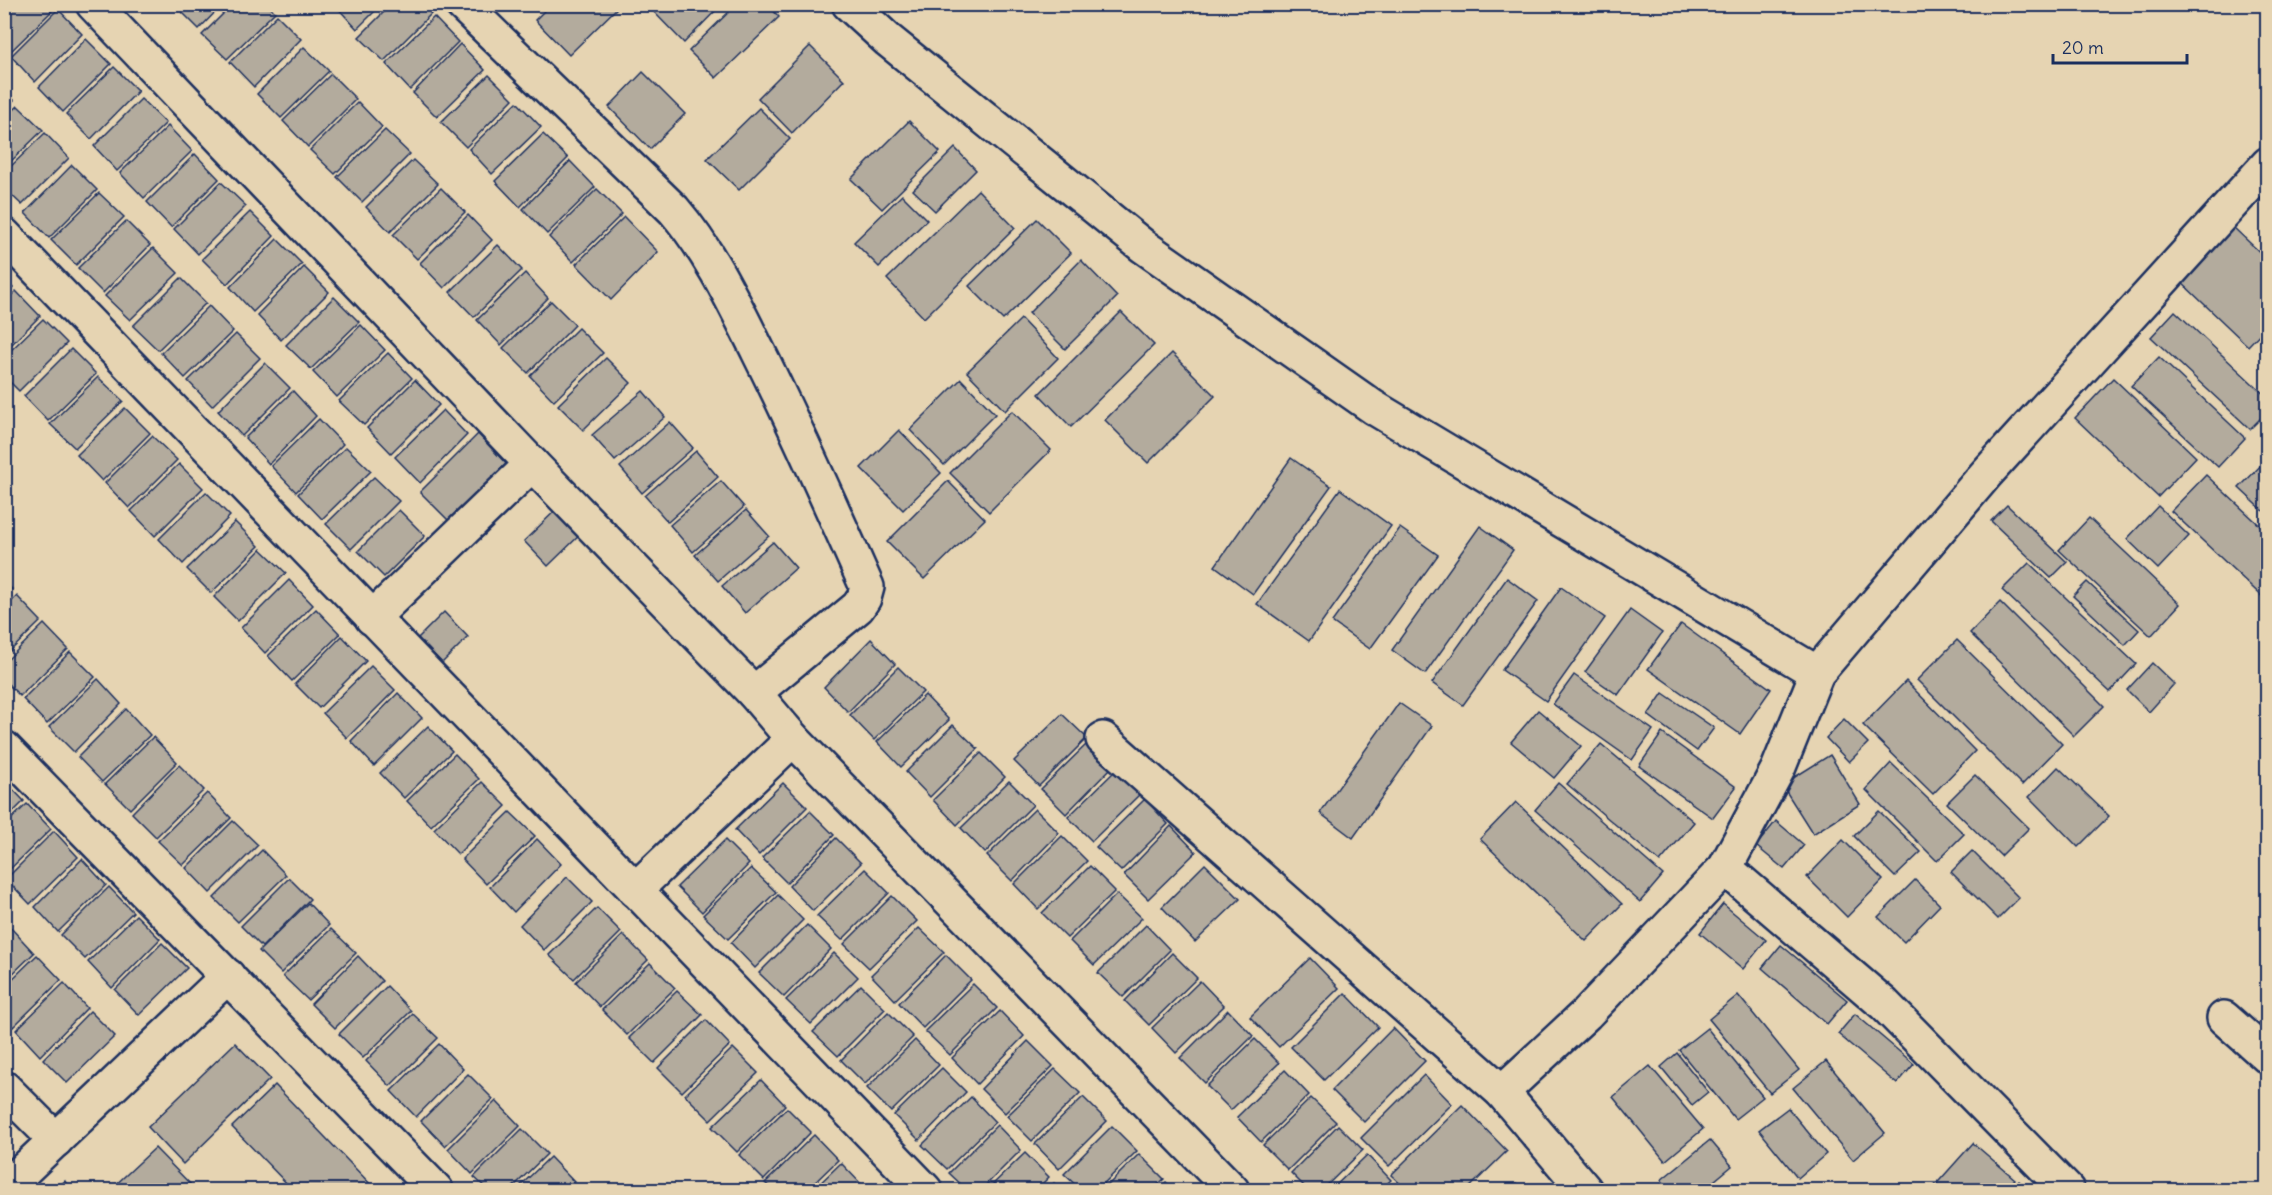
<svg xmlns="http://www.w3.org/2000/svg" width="2272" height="1195" viewBox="0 0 2272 1195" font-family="Delius,sans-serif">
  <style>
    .building { fill: #b3ab9d; stroke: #1b2f5e; stroke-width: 1.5 }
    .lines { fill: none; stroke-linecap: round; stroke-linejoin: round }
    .minor-casing { stroke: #1b2f5e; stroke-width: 38 }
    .minor { stroke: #e6d4b2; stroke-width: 33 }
  </style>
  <rect width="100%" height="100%" fill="#e6d4b2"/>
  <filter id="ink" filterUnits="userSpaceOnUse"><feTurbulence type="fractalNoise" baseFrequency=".0167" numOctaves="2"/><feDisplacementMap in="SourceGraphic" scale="12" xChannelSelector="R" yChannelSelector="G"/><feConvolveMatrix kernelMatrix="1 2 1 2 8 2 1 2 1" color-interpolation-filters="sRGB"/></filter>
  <g filter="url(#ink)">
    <g class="building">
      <polygon points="8,4 53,4 56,7 8,54 4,51 4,8"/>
      <polygon points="174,4 223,4 199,29"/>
      <polygon points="233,4 267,4 275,12 227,59 202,35"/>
      <polygon points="334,4 382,4 357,29"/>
      <polygon points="392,4 422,4 431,14 384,61 359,37"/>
      <polygon points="551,4 621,4 569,55 535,20"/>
      <polygon points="659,4 722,4 684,43 653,11"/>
      <polygon points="737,4 767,4 779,17 716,78 689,51"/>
      <polygon points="58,9 82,34 35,82 11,56"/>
      <polygon points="277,15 301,39 254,87 230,62"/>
      <polygon points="434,17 458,42 410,90 386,64"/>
      <polygon points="86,39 111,64 63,112 39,87"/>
      <polygon points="460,44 485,70 437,117 413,93"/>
      <polygon points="810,46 844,80 792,133 758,98"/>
      <polygon points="304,47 329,71 281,118 257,94"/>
      <polygon points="114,67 138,91 91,139 66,114"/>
      <polygon points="643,72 685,114 650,149 609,107"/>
      <polygon points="331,74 356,99 308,147 283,121"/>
      <polygon points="489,75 513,99 466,147 441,122"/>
      <polygon points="4,91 14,100 4,110"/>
      <polygon points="141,99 166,123 117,171 94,146"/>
      <polygon points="358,102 382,127 335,174 310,150"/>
      <polygon points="517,102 541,127 492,174 469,149"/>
      <polygon points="18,106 43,130 4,168 4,119"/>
      <polygon points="759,108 790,139 739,190 707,159"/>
      <polygon points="909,121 940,152 882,209 851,179"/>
      <polygon points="168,126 192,151 144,198 120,173"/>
      <polygon points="385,130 410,154 362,202 337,177"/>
      <polygon points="45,133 69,158 22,205 4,188 4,173"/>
      <polygon points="543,134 568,158 520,207 495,181"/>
      <polygon points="955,148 976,170 935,211 913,190"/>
      <polygon points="195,154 219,179 171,227 147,202"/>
      <polygon points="413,160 438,184 390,232 366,207"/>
      <polygon points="570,161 595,187 547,234 523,209"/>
      <polygon points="72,165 97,190 49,238 25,213"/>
      <polygon points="221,182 246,206 198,254 174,229"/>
      <polygon points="441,188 465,212 417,259 393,235"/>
      <polygon points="597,189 622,214 573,262 549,237"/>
      <polygon points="978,190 1015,228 924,318 887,279"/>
      <polygon points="99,193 124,217 76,265 51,240"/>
      <polygon points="902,195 927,220 879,267 854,242"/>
      <polygon points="250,212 274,236 227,284 202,259"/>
      <polygon points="468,215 492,240 444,288 420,263"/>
      <polygon points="624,217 658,252 611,300 576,264"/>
      <polygon points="1037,219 1071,253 1003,320 969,286"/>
      <polygon points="126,221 150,245 103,293 78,268"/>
      <polygon points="2233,227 2268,260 2268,325 2248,346 2181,282"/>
      <polygon points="2268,238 2268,251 2261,245"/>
      <polygon points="277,239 302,264 253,312 230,287"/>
      <polygon points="498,245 522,270 474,317 450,292"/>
      <polygon points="153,248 178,273 130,320 105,296"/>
      <polygon points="1081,260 1117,297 1065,349 1029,313"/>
      <polygon points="304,267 329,292 281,340 257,315"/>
      <polygon points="525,273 548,298 501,345 477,320"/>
      <polygon points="181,278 206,303 158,350 133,326"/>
      <polygon points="4,279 13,288 4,297"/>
      <polygon points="16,291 40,316 4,352 4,302"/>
      <polygon points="334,297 359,322 311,369 286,345"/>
      <polygon points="551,301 575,325 528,373 503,348"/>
      <polygon points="209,306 233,331 185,378 161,353"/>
      <polygon points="2175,311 2268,398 2268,411 2250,429 2151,337"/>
      <polygon points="1121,312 1154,345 1071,427 1039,394"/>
      <polygon points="43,319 67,343 19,391 4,376 4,357"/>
      <polygon points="1021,319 1058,358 1005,411 967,372"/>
      <polygon points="361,325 385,350 337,397 313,372"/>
      <polygon points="578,328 603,353 554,401 530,376"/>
      <polygon points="236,334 260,358 212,406 188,381"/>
      <polygon points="71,349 96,374 48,421 24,396"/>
      <polygon points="388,353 412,378 364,425 339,401"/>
      <polygon points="1172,353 1215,396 1148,463 1105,420"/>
      <polygon points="2159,357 2245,438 2218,467 2131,386"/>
      <polygon points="606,358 631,383 583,430 558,405"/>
      <polygon points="265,363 290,388 242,436 218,411"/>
      <polygon points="98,377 123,401 75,448 50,424"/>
      <polygon points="2113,378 2196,457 2158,497 2075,418"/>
      <polygon points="961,379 995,414 944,465 910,430"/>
      <polygon points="415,380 439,405 391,453 367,428"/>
      <polygon points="293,391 316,416 269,464 245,438"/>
      <polygon points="643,391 665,417 615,461 592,435"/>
      <polygon points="125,408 150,433 102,481 77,455"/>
      <polygon points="443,410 467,435 420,483 395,457"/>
      <polygon points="1012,411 1051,450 989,512 950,473"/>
      <polygon points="319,419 343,444 296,492 271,466"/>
      <polygon points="670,422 693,448 642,493 620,467"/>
      <polygon points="899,430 941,473 903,510 861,468"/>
      <polygon points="478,434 510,468 453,525 420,492"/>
      <polygon points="152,436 177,460 129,508 105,483"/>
      <polygon points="346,447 371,471 322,519 298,494"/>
      <polygon points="696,451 718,477 668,522 645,496"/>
      <polygon points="1291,458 1331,486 1253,594 1215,566"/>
      <polygon points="2268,458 2268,515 2239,488"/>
      <polygon points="179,464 203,488 155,536 131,511"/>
      <polygon points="2206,475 2268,533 2268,602 2171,511"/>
      <polygon points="374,477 399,501 351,549 326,524"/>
      <polygon points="721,481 744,507 693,552 670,525"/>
      <polygon points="948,481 985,519 924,579 887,542"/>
      <polygon points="1340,489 1391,526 1309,641 1257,604"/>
      <polygon points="206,492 230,516 183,564 159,539"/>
      <polygon points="562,504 586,529 548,566 524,541"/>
      <polygon points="2007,505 2067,562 2051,578 1991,521"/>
      <polygon points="2158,506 2189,536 2158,569 2127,539"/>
      <polygon points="399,510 425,536 384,577 358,551"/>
      <polygon points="746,510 769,536 718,581 695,555"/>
      <polygon points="2089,518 2180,604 2151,636 2059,550"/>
      <polygon points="235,522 259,546 211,593 187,569"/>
      <polygon points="1480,526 1513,550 1425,674 1392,650"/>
      <polygon points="1400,528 1438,555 1370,649 1332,622"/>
      <polygon points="773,542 796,568 745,613 722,586"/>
      <polygon points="261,549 286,573 238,621 214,597"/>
      <polygon points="2029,563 2136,664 2110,692 2002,590"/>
      <polygon points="1507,578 1538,601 1463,705 1432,683"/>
      <polygon points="289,580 313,605 265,653 241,628"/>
      <polygon points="4,582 12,589 4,596"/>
      <polygon points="2087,582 2139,630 2125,645 2073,596"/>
      <polygon points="1561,587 1605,618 1546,701 1502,670"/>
      <polygon points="17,596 41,621 4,657 4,609"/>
      <polygon points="2000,602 2104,706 2074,736 1970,633"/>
      <polygon points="316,609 340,634 292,681 268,656"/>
      <polygon points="1630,610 1662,633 1618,695 1585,672"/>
      <polygon points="444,612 468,637 442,663 418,638"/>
      <polygon points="44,624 68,649 20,696 4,680 4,663"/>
      <polygon points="1681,624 1771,689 1740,734 1648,669"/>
      <polygon points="342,636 366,661 319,708 295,684"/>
      <polygon points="871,639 895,664 848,712 824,687"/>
      <polygon points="1957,640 2062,744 2022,785 1917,680"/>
      <polygon points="70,652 95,677 47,724 23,699"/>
      <polygon points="2152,663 2174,684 2149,712 2127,690"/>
      <polygon points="371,666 395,690 347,738 323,713"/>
      <polygon points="898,667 923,692 874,740 850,715"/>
      <polygon points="1574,675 1653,730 1632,760 1553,704"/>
      <polygon points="98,679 121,704 74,752 49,727"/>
      <polygon points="1906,681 1975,751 1933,794 1863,725"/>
      <polygon points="398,693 422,718 374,766 351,741"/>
      <polygon points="1663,693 1714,728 1697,751 1648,715"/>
      <polygon points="925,695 949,720 901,767 877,742"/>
      <polygon points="1399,703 1432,726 1353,838 1320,813"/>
      <polygon points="126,709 150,735 102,782 78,757"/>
      <polygon points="1538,710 1581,746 1554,778 1511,742"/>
      <polygon points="1062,714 1087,738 1039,786 1014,761"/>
      <polygon points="1844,719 1868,743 1849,762 1826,738"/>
      <polygon points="953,725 978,749 930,797 906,772"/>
      <polygon points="428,726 452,751 404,798 380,773"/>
      <polygon points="1662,733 1736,787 1713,818 1639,766"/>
      <polygon points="153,737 177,762 130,809 105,784"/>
      <polygon points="1089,742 1113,766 1066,814 1041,789"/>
      <polygon points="1601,744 1694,822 1660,862 1567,784"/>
      <polygon points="981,753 1005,777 957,825 933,800"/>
      <polygon points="455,754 479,779 431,826 407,801"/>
      <polygon points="1830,755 1860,804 1813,834 1782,785"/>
      <polygon points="1891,763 1964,834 1937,861 1866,790"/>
      <polygon points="179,765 204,790 156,837 132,813"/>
      <polygon points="2058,767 2109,816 2078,847 2029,797"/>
      <polygon points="1116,770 1140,794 1092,841 1068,817"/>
      <polygon points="1975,775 2029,828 2001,856 1947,803"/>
      <polygon points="4,780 24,801 4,821"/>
      <polygon points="1009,781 1033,805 985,853 961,828"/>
      <polygon points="482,782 506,806 458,854 434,829"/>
      <polygon points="783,783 807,807 759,855 735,830"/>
      <polygon points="1558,783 1663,875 1640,902 1535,810"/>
      <polygon points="207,793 231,818 183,865 158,841"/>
      <polygon points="1145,799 1168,824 1121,871 1096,847"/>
      <polygon points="1516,802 1622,904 1586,941 1480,839"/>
      <polygon points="27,804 51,829 4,875 4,826"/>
      <polygon points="1035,809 1059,833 1012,881 987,856"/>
      <polygon points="810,811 834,835 787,883 762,858"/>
      <polygon points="1879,811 1921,852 1895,877 1854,836"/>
      <polygon points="510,812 535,836 486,884 462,859"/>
      <polygon points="233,821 258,845 210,893 186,868"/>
      <polygon points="1776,821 1804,845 1784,869 1756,846"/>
      <polygon points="1171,826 1196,852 1148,899 1124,875"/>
      <polygon points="54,831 78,857 30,904 6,879"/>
      <polygon points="1062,836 1087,861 1038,909 1014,884"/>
      <polygon points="836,838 861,863 813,911 789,886"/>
      <polygon points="537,839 561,864 514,912 490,887"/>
      <polygon points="725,840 749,864 702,912 677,887"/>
      <polygon points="1843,840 1883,880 1847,917 1807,877"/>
      <polygon points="262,850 286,875 238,922 214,898"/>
      <polygon points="1972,851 2019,898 1998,919 1951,872"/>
      <polygon points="82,859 106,885 58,932 35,907"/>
      <polygon points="1205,864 1240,899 1195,942 1162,907"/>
      <polygon points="1090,866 1115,891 1067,938 1042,913"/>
      <polygon points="751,868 776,892 728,939 703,915"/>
      <polygon points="865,869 889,893 842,940 817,916"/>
      <polygon points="567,877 592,902 544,950 520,925"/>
      <polygon points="289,878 310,899 262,947 241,926"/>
      <polygon points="1915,880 1940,905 1904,942 1878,917"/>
      <polygon points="109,887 133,912 85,959 61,935"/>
      <polygon points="1117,894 1142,918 1094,965 1070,941"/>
      <polygon points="778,895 803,920 755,968 731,943"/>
      <polygon points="892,896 917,921 869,968 844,944"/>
      <polygon points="308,903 329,925 281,973 259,951"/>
      <polygon points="1723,904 1766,940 1743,969 1700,933"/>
      <polygon points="597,908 621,932 574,979 549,955"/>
      <polygon points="136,915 160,939 112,988 88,962"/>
      <polygon points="807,925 831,949 784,997 759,973"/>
      <polygon points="1146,925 1170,950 1123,997 1098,973"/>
      <polygon points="10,927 34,953 4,982 4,933"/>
      <polygon points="919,928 944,952 895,1000 871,975"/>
      <polygon points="331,929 356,953 308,1000 283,976"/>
      <polygon points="623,935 648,960 600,1007 576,982"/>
      <polygon points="162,943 187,968 139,1015 115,990"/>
      <polygon points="1781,945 1847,1000 1827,1024 1762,968"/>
      <polygon points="834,953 858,977 811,1024 786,1000"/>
      <polygon points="1172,953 1197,978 1149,1025 1125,1001"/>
      <polygon points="37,955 61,980 13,1027 4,1019 4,987"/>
      <polygon points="946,955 971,980 923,1028 899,1003"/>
      <polygon points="358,956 382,981 335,1028 311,1004"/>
      <polygon points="1310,958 1339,988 1279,1047 1250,1017"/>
      <polygon points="650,963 675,988 627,1035 602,1010"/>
      <polygon points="1200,981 1224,1006 1176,1053 1152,1028"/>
      <polygon points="64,983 87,1008 40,1056 16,1030"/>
      <polygon points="973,984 997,1008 950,1055 925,1031"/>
      <polygon points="861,985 885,1009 838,1056 813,1032"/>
      <polygon points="387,986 411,1011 363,1058 339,1034"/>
      <polygon points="677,991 702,1015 654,1063 629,1038"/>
      <polygon points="1345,993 1378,1027 1324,1080 1291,1047"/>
      <polygon points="1738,995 1799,1070 1770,1093 1709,1019"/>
      <polygon points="1228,1010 1253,1036 1205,1083 1180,1058"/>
      <polygon points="90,1011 115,1036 67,1083 43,1059"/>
      <polygon points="1000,1011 1024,1036 977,1084 952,1058"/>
      <polygon points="888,1012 913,1037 865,1084 841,1060"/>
      <polygon points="413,1014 438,1038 390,1086 366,1061"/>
      <polygon points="1855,1014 1914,1064 1897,1084 1838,1034"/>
      <polygon points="706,1020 730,1045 682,1092 658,1068"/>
      <polygon points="1393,1028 1425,1061 1364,1122 1332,1090"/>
      <polygon points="1707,1028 1763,1097 1735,1119 1679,1050"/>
      <polygon points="1255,1039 1279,1063 1231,1110 1207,1086"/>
      <polygon points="915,1040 939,1065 891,1112 867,1088"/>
      <polygon points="1028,1041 1053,1066 1005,1113 981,1089"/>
      <polygon points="235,1043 270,1079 183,1164 148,1127"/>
      <polygon points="439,1044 463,1069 416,1117 391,1091"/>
      <polygon points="733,1048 758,1073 710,1120 685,1095"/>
      <polygon points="1677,1053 1708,1092 1692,1105 1661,1067"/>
      <polygon points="1826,1061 1885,1133 1853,1160 1793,1088"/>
      <polygon points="1650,1066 1703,1129 1665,1161 1613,1097"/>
      <polygon points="942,1068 966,1092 919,1140 894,1115"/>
      <polygon points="1055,1069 1080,1093 1032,1141 1007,1116"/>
      <polygon points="1285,1070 1309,1095 1261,1142 1237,1117"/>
      <polygon points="468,1074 493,1099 445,1146 421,1121"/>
      <polygon points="1424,1075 1452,1104 1389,1166 1361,1138"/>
      <polygon points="761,1080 785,1105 737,1152 712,1127"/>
      <polygon points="275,1085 376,1190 293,1190 232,1127"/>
      <polygon points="971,1097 995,1122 947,1169 922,1145"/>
      <polygon points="1083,1097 1107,1121 1059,1169 1035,1144"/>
      <polygon points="1311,1098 1336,1122 1288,1170 1263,1145"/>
      <polygon points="496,1101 520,1126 472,1174 448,1149"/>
      <polygon points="1462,1105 1507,1151 1467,1190 1407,1190 1391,1175"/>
      <polygon points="787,1108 811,1132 764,1180 739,1155"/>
      <polygon points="1788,1108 1826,1154 1798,1178 1759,1130"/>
      <polygon points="997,1125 1021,1150 981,1190 967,1190 949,1173"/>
      <polygon points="1338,1125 1363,1150 1322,1190 1308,1190 1291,1173"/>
      <polygon points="1112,1126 1137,1151 1097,1190 1081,1190 1064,1174"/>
      <polygon points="522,1129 547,1154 510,1190 488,1190 474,1177"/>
      <polygon points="814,1135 838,1160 807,1190 773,1190 765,1183"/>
      <polygon points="1710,1140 1732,1166 1703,1190 1670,1190 1661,1180"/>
      <polygon points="1973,1143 2015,1179 2005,1190 1931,1190"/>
      <polygon points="155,1148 196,1190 110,1190"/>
      <polygon points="1025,1153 1049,1177 1036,1190 987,1190"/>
      <polygon points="1139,1154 1164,1179 1152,1190 1103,1190"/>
      <polygon points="1367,1155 1391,1180 1380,1190 1331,1190"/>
      <polygon points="550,1157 574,1182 565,1190 516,1190"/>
      <polygon points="841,1163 865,1188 862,1190 813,1190"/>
      <polygon points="65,1181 70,1190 54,1190"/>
      <polygon points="2019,1181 2029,1190 2011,1190"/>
      <polygon points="1166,1182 1174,1190 1157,1190"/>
      <polygon points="1054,1183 1062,1190 1047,1190"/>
      <polygon points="1394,1183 1402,1190 1386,1190"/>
      <polygon points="1517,1183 1524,1190 1509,1190"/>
    </g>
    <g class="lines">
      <g class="minor-casing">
        <g id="minor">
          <polyline points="93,4 532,464 754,693 793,739 1232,1190"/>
          <path d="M462,4L674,210C710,252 733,301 758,351C797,429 832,508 867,587L864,598L858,607L754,693"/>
          <polyline points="849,4 888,40 1143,246 1373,407 1817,673"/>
          <polyline points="4,235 925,1190"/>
          <polyline points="372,618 532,464"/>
          <polyline points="1103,739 1502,1092 1585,1190"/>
          <polyline points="4,748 436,1190"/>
          <polyline points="1725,868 1884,1004 2067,1190"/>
          <polyline points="635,890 793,739"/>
          <polyline points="2224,1018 2268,1057"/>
          <polyline points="4,1088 56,1140"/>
          <polyline points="1502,1092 1586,1014 1725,868 1778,769 1817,673 1986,474 2268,164"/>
          <polyline points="4,1189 228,976"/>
        </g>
      </g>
      <use href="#minor" class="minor"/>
    </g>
  </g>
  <rect width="2272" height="1195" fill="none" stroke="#e6d4b2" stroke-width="24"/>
  <rect x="12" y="12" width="2248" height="1171" fill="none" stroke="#1b2f5e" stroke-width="2" filter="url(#ink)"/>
  <path d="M2053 54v9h134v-9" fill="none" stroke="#1b2f5e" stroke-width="3"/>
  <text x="2062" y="54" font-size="18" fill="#1b2f5e" stroke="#e6d4b2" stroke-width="4.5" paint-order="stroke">20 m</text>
</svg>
